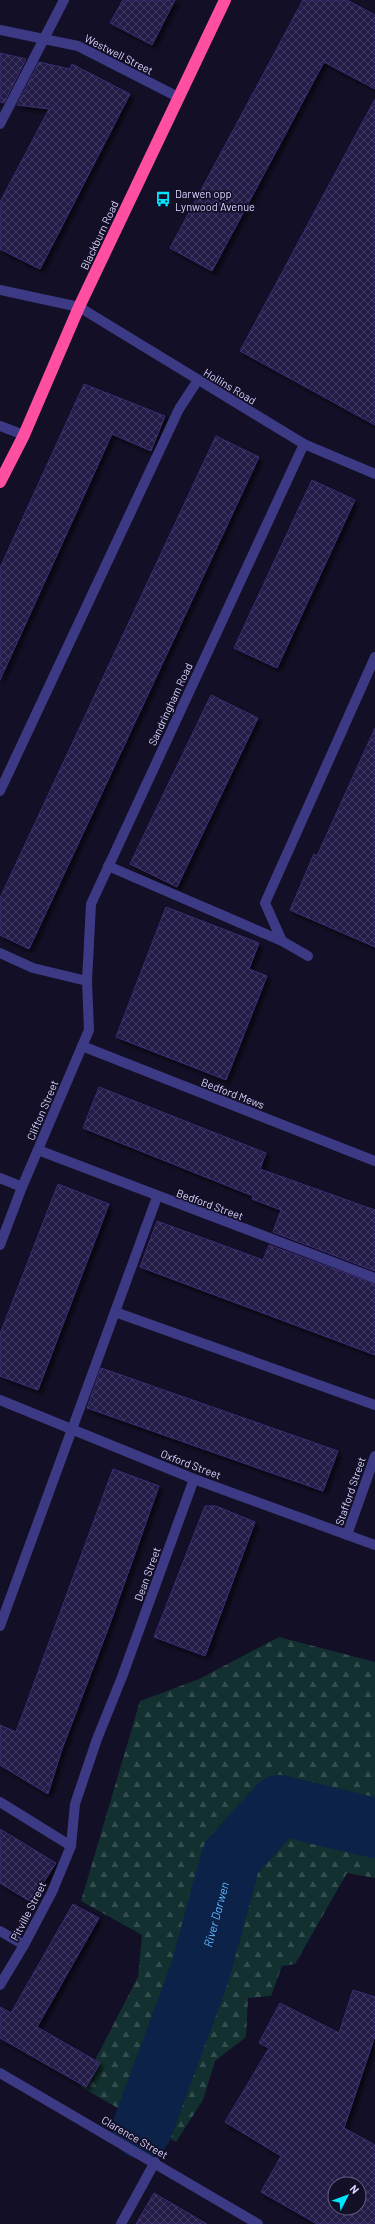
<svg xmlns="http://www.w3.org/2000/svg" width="375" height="2224" viewBox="0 0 375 2224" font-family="Barlow,sans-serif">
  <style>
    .forest { fill: url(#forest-firs) }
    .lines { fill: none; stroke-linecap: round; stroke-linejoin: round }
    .river { stroke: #0c2248; stroke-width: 60 }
    .building { fill: url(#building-cross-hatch); stroke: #3b2d73; fill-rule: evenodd; filter: url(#shadow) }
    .minor { stroke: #3d3a85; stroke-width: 10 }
    .highway { stroke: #ff4fa3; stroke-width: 12 }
    .labels { text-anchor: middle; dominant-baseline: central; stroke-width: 3.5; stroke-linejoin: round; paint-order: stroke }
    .street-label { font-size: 11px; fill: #d9d4ff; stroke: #130f26 }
    .poi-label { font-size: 11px; fill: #d9d4ff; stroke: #130f26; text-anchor: start }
    .water-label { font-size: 12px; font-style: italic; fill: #62b6ff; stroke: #130f26 }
  </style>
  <defs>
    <pattern id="forest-firs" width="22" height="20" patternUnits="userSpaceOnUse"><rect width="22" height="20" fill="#12302f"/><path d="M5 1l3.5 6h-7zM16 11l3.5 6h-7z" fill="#344d4e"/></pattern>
    <pattern id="building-cross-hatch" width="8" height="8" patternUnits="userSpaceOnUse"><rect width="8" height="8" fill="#241b47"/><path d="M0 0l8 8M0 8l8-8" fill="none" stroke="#433b63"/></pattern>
    <filter id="shadow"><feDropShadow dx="3.5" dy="3.5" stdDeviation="2" flood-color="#0009"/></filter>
  </defs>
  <rect width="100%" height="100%" fill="#130f26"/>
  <g class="forest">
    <polygon points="279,1637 375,1662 375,1816 276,1798 224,1854 135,2118 81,2087 138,1977 142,1935 81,1901 140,1701 199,1679"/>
    <polygon points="283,1816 375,1839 375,1878 347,1873 295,1964 282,1966 271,1996 248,1998 246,2037 215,2061 203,2100 176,2142 157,2130 198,2015 218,1952 238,1863"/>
  </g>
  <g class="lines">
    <path class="river" id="s1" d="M142,2129L200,1972L231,1858L279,1805L375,1828"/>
  </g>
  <g class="building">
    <polygon points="123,0 175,0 152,45 110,23"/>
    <polygon points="303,0 347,0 375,15 375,89 324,62 212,271 170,248"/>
    <polygon points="0,53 26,59 4,103 0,102"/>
    <polygon points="39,62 70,69 72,64 130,94 40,269 0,249 0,202 49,109 17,105"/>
    <polygon points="375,99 375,425 240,351"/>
    <polygon points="84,384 165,416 151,451 112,434 0,680 0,568"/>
    <polygon points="216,436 259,457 29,949 0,935 0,898"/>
    <polygon points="312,480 355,500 277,668 234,648"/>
    <polygon points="211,695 258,718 177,887 130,864"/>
    <polygon points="375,728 375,947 290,910 314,854 317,856"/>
    <polygon points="166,907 259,943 249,969 267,976 226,1080 116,1037"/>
    <polygon points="99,1087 266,1153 260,1169 375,1210 375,1271 273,1232 281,1210 252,1199 253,1196 83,1128"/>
    <polygon points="58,1184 109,1204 38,1390 0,1376 0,1334"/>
    <polygon points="157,1221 263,1260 269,1245 375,1284 375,1355 140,1267"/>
    <polygon points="101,1368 338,1451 323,1491 87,1408"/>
    <polygon points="113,1469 159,1486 111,1621 62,1749 48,1794 0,1765 0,1725 16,1732"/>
    <polygon points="205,1506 216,1506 255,1522 205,1656 154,1637"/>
    <polygon points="0,1829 56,1863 31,1902 0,1883"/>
    <polygon points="73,1904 99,1918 37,2027 100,2063 86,2087 0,2038 0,2007 11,2013"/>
    <path d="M353,1990L375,1997V2036L344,2128L375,2145V2224H317L261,2192L281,2156L225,2122L269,2048L259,2043L280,2003L339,2033ZM335,2184H359V2208H335Z"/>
    <polygon points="154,2193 166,2200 207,2224 136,2224"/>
  </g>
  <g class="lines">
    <g class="minor">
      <polyline points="0,30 78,46 178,97"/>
      <polyline points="0,124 64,0"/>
      <polyline points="0,290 79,307 304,444 375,474"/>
      <polyline points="0,426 24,435"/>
      <polyline points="0,791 179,409 198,380"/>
      <polyline points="108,866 282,941"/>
      <polyline points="0,953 33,968 87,981"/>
      <polyline points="308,956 282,941 265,903 375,657"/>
      <polyline points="82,1046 375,1161"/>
      <polyline points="38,1150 375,1278"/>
      <polyline points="0,1178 22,1187"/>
      <polyline points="0,1245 22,1187 89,1030 87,981 91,904 304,444"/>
      <polyline points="115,1312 375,1405"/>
      <polyline points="0,1400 194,1479 375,1545"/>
      <polyline points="347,1535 375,1456"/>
      <polyline points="0,1626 157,1197"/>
      <polyline points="0,1802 71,1846"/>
      <polyline points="0,1931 24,1945"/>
      <polyline points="0,1985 24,1945 52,1892 71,1846 75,1804 97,1739 122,1677 194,1479"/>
      <polyline points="0,2073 258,2224"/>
      <polyline points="121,2224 155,2162"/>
    </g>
    <polyline class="highway" points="0,482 24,435 79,307 225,0"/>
  </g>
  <defs>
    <g id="bus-bare" transform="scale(1.2)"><path d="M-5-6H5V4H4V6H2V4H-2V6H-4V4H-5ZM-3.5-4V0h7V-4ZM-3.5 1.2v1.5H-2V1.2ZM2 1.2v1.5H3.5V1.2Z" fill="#00e5ff" stroke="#130f26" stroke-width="2.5" paint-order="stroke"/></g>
  </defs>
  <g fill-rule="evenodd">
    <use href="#bus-bare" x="163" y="199"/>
  </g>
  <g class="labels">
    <g class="street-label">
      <text transform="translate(119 54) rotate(27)">Westwell Street</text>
      <text transform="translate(99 235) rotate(-65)">Blackburn Road</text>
      <text transform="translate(230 386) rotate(31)">Hollins Road</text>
      <text transform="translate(170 704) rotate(-65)">Sandringham Road</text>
      <text transform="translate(233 1093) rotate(21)">Bedford Mews</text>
      <text transform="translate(42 1110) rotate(-67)">Clifton Street</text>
      <text transform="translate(210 1204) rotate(20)">Bedford Street</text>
      <text transform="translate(191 1464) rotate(21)">Oxford Street</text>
      <text transform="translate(350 1491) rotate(-71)">Stafford Street</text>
      <text transform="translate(147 1574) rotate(-70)">Dean Street</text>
      <text transform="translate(28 1911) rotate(-63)">Pitville Street</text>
      <text transform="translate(135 2137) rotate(30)">Clarence Street</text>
    </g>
    <g class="poi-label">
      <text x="175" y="193">Darwen opp<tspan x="175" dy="13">Lynwood Avenue</tspan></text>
    </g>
    <g class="water-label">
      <text stroke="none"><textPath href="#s1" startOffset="227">River Darwen</textPath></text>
    </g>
  </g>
  <g transform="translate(347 2196) rotate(48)"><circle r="19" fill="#130f26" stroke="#625e7d"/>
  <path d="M0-3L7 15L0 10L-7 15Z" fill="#00e5ff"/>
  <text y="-6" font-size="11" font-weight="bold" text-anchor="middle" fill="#d9d4ff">N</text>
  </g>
</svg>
